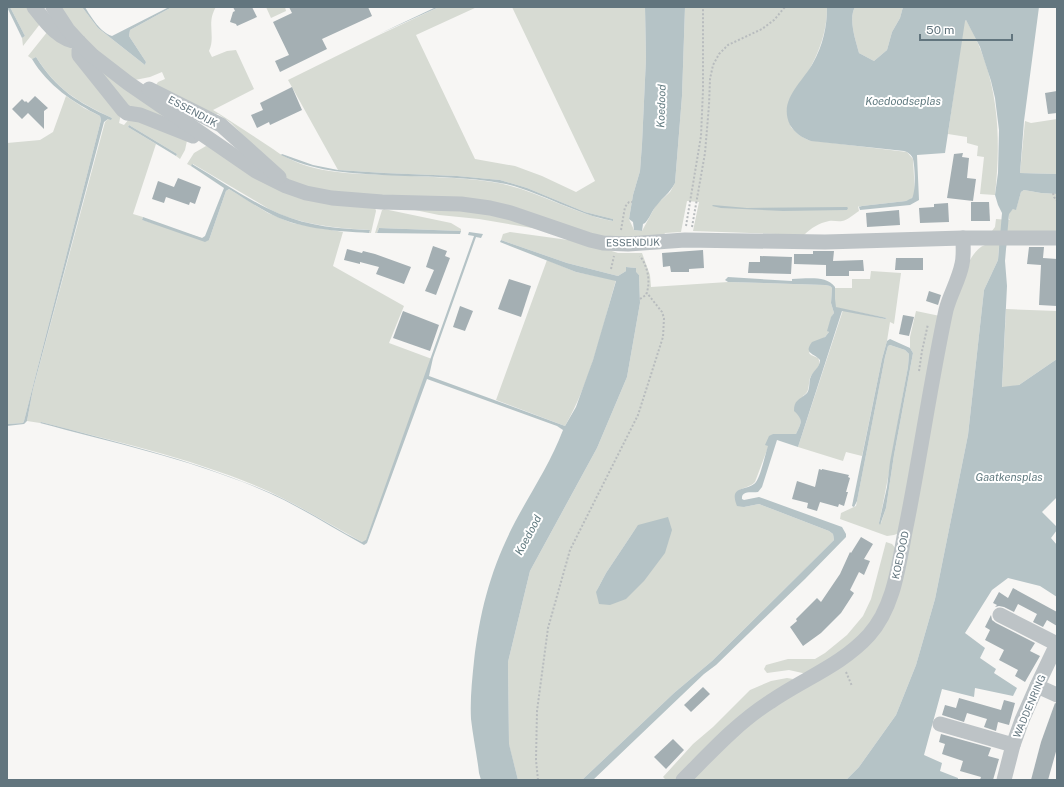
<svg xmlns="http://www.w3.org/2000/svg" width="1064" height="787" viewBox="0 0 1064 787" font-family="'Public Sans',sans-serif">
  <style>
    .green { fill: #d7dbd3; fill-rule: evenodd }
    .water { fill: #b5c3c6 }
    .building { fill: #a4afb3 }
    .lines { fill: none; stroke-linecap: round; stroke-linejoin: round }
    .path { stroke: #b8bcbe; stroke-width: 2; stroke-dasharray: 2 2; stroke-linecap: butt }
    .minor { stroke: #bdc3c6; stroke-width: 15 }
    .labels { text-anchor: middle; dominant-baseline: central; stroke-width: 4; stroke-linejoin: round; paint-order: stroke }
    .street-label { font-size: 10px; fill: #62757e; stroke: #fff }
    .water-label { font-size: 11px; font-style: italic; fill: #627b80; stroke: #fff }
  </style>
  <rect width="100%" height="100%" fill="#f7f6f4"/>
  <g class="green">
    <polygon points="10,7 31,7 40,24 23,46 22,38 25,36"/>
    <path d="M59,7H82L98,28L145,65L146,62L129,36L130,30L172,7H216C206,23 216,36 209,51L212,57L227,51L236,50L254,89L213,110L218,113L273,149C306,174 352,174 392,175C425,177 459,177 492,182C534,188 571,213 612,221L613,219L585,212L527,188L500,180L457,176L384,173L338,170L288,80L379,35L439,7H477L416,35L475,159L515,166L542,176L576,192L595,181L512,7H645L646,58L642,144L640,171L633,195L629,219L634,230L642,231L656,205L670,192L675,183L682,96L685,7H827C827,48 806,74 787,108L789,121L791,127L799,135L808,140L907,152L913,159L915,194L910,200L906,201L862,206L859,207L858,206L859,211C854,214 848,220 842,221C838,222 833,220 829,221C819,223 811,228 804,235L693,231L699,202L687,201L681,232L665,233L662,238L613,240L543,218L340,195L289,183L231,123L218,114H216L154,88L158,82L165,79L162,72L150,77L135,80L91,49Z"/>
    <polygon points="266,7 285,7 286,11 271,18"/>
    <path d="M855,7H903L900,18L892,32L887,50L874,61L859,53C856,41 848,19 855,7Z"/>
    <path d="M966,20C998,74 1002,134 995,195L980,194L984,157L977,156L978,146L967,143V137L948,134L964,21Z"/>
    <path d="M48,31L70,47L121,114L119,123L124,125L129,119L188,136L185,150L180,159L176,156L177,154L129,125L128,127L156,144L133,214L143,217L142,220L209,240L226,191L229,189L268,213L292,223L343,232L333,266L404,306L389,343L432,359L366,541L362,542C331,525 300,506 268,491C196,459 117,442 41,422L40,423L27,421L33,389L105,122L108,119L112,118C77,101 58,91 36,57L32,59L28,56Z"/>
    <polygon points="83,53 187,129 129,108"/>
    <polygon points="66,96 84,108 100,116 101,120 24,421 23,423 7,424 7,143 40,140 53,132"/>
    <polygon points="1057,119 1057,174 1020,173 1025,121 1031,123"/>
    <path d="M206,146L210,147L253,174L375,207L376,211L371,233H369L370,230C335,228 300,225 269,209L193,164L191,166L187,164L194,153Z"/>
    <polygon points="1024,190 1041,193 1057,194 1057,233 992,231 995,227 996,219 1010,220 1009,219 1009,213 1013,209 1016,209 1021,192"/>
    <polygon points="384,209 451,223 461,229 461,231 379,228 377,233 375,233 382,210"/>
    <polygon points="410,209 476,210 550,231 479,219 439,215"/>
    <path d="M510,232L583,242L618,253H642L650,275L651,287L728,282L825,285L830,286L832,288L831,303L834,313L831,318L828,331L829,332C824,339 816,345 810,351L809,353L811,355L818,358C823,367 813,371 810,378C808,385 810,392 803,396L799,415C803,422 799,428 796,434H773L755,482C750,487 744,487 738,491L744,507L759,504L829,531L833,534L834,540L712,661L674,693L582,780H518L509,745L508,662L530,571L597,448L627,377L640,303L639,275L635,272L636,268L626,267V271L618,276L567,263L501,240L503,234ZM638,525L596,592L606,573Z"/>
    <path d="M1007,242L1006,248L999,247L998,260L984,290L968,435L935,599L916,665L896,715L859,767L846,780H689L740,730L877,632L949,318C955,300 966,251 985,245C992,242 1000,243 1007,242Z"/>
    <path d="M547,260L576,272L616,280C602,329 591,381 565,426L496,400Z"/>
    <polygon points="871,271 901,273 894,324 890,322 887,341 882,359 862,456 846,452 843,461 798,447 843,310 885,319 887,318 837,308 835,306 835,288 852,288 852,279 870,279"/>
    <polygon points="1006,309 1057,311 1057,359 1019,385 1002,388"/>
    <path d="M916,311L940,316L899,533L894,535L887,536L840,519L841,513L856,506L885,357L888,346L890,345L905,350L909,354L908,367C898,419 890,472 879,523H881L886,508L894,455L913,353L910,348V337Z"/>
    <polygon points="886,542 892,544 896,549 887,591 871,622 851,645 807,674 789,670 767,673 764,669 766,665 788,659 815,659 825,653 847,635 863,616 871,599"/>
    <polygon points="787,678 793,679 676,780 666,780 663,777 693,744 713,727 750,690 771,681"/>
  </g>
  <g class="water">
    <polygon points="7,7 10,7 25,36 22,38"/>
    <path d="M82,7H85C91,17 101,33 112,36L169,7H172L130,30L129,36L146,62L145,65L98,28Z"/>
    <polygon points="436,7 439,7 379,34"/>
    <path d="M645,7H685L682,96L675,183C669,194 664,196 657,205C652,210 650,218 645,223L643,224L642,231L634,230L633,222L629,219L633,195L640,171L642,144L646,58Z"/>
    <path d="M827,7H855C848,19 856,41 859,53L874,61L887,50L892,32L900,18L903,7H1039L1024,121L1020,173L1057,174V194L1041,193L1024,190L1021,192L1016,210L1013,209L1009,214L1005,261L1007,286L1002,387L1019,385L1057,359V497L1042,512L1057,527V530L1051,538L1057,545V597L1040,586L1008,578L992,590L965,633L985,648L980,658L996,669L994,673L1017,688L1013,696L975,688L974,697L942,689L924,755L942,763L940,771L958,778V780H846L859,767L896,715L916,665L935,599L968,435L984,290L998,260L1002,213L998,205L995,195L998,173L999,130L995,98L991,81L980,47L966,20L965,21L945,153L917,155L919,200L910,205L860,210L859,207L862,206L906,201L912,198C916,192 915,167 913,159C912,155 908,152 904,151L811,141C802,138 795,133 790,125C778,100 802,83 813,63C823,45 827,27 827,7Z"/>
    <path d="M36,57C57,90 77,102 112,118L111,120L108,119L104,122L33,389L27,421L24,424L7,426V424L23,423L24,421L101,120L100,116C73,102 48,86 32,59Z"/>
    <polygon points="129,125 177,154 176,156 128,127"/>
    <path d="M282,154L313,165L338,170L384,173L457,176L500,180L527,188L585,212L613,219V221C575,214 543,193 506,184C468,176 421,177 382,175C347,173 312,171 281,155Z"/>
    <path d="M192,164C221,181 249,201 280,214C308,226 340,229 370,230L369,233C335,231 297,229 267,212C254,205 242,197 229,189L226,191L209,240L205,242L142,220L143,217L202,238L205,236L224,188L191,166Z"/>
    <polygon points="713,205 747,208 847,207 848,208 847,210 783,211 721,208 712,206"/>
    <polygon points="379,228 461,231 460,234 377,233"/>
    <path d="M469,232L483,234L481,238L476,237L433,358L429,376L565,426L576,407L593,360L616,281L576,272L500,242L501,240L567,263L618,276L626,271V267L636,268V272L639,275L640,303L627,377L597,448L530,571L508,662L509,744L518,780H481L479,773C477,755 473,737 471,719C470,700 472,680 474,661C480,610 491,568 515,522C531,492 551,462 563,430L557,426L427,379L367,543L364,545C337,530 311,514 284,500C208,463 122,445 40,423L41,422C117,442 193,460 266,491C300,505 330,526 362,542L366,540L474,236L468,235Z"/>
    <path d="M728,277L792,281V279C806,279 826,275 835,287V299L836,307L887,318L885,319L842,311L798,447L777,440L762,487L758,492C752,493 741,490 742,499L744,500L759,497L842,527L846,534V537L805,579L716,665L704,674L593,780H582L674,693L712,661L834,540L833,534L829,531L759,504L744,507L737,506C728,484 748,492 756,482C761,475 765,455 768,446L765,445L769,436L773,434H796C801,423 804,420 794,411C794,400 799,400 806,394C810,391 809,383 810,379C812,371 820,368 820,360C814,353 803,354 812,342L825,337L829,332L827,331L831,317L834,313L831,303L832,288L830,286L825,285L728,282L725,280Z"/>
    <polygon points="890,339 910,348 913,353 894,455 886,508 880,525 879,523 887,487 890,462 908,367 909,354 905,350 890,345 888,346 885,357 857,501 854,507 852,506 882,359 887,341"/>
    <polygon points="668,517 672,530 665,553 644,581 626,599 610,605 599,604 596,592 606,573 638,525"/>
  </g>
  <g class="building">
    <polygon points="233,7 252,7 257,17 237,26 236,24 230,22 233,12 235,11"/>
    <polygon points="289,7 368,7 372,16 322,39 327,49 280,72 275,61 289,55 273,22 292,13"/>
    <polygon points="292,87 302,110 270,125 269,122 257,128 251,115 263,110 260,103"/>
    <polygon points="1057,91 1057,113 1048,114 1045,93"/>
    <polygon points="35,96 48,108 44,111 44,129 28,113 22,119 12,109 22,99 25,102 26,101 28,103"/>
    <polygon points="963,153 962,157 969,158 967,178 976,179 973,201 947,198 954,154"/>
    <polygon points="178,178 201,187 195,204 190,202 189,205 166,197 164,203 152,199 158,181 174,187"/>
    <polygon points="971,202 989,202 990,221 971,221"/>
    <polygon points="948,203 949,222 920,223 919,208 934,207 934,204"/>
    <polygon points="899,210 900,225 867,227 866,213"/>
    <polygon points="433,246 447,251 445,256 450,258 436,295 425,291 434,270 426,267"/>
    <polygon points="1029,247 1044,247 1043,258 1057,259 1057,306 1039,305 1041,265 1027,264"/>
    <polygon points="347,249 362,253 363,251 375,254 411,267 404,284 376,274 379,267 360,262 360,264 344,260"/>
    <polygon points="703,250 704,268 689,269 689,272 671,272 670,266 663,267 662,253"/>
    <polygon points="813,251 834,251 833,261 863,260 864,271 849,271 849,276 826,276 826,265 794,264 794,254 813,254"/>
    <polygon points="760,256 792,257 791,274 748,273 749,262 760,262"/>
    <polygon points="896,258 923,258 923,270 895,270"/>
    <polygon points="509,279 531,286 521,317 498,309"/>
    <polygon points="929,291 941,295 938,305 926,301"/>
    <polygon points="460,306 473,311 465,331 453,327"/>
    <polygon points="403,311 439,325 430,351 393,338"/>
    <polygon points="903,315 914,317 909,336 899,334"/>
    <polygon points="819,469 822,470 822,469 849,475 848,477 850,478 846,492 848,492 844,506 839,504 838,507 820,502 817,511 807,508 808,503 792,499 797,481 815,487"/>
    <polygon points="861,537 873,544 864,559 870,561 864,575 859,572 850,590 854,593 841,613 821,633 803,646 790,627 797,621 796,619 817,598 821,602 840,574 850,552 851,553"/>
    <polygon points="1013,588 1057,612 1057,626 1047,620 1043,627 1033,622 1037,614 1018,604 1014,612 1004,607 999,606 995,607 997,605 993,603 999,592 1008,598"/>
    <polygon points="991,615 992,620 996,623 1035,643 1030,651 1040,656 1025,682 1015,676 1018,670 999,660 1004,650 985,640 990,630 985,627"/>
    <polygon points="703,687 710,694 691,712 684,705"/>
    <polygon points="959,698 1001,710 1004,700 1015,703 1009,725 998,722 996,731 984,727 987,719 967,713 964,722 942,715 945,705 956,708"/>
    <polygon points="1055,703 1057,704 1057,748 1048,780 1031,780 1041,742"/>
    <polygon points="941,734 991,748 988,756 999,759 993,780 980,780 981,777 960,771 963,761 942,754 945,744 939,742"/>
    <polygon points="673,739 684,750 666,769 654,757"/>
  </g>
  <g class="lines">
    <g class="path">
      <polyline points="1053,193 1054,197 1057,201"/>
      <polyline points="686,226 701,136 703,90 703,7"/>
      <polyline points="692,227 705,153 709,105 710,79 713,65 719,54 728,45 762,29 774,20 785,7"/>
      <polyline points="621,230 625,207 629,202 632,202"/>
      <polyline points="611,269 614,256"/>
      <path d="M640,299L646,295C651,282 648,267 640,256"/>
      <polyline points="919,371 922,351 928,324"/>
      <polyline points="846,672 852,686"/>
      <polyline points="538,780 536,760 537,711 548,628 570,550 638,415 663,337 664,318 662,312 647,293"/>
    </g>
    <g class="minor">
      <path d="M34,7C45,21 59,41 79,42V55L123,110L127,113L140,115L193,136"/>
      <polyline points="53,7 68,30 79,42 93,56 128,83 256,171 286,186 306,193 332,198 382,202 461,204 490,208 511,213 590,240 603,243 628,244 685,240 825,242 963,238 1057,238"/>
      <polyline points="149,89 221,125 279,177"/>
      <polyline points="1000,615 1057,644"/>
      <polyline points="1037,686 1057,695"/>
      <polyline points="940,724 1013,745"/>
      <path d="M683,780C710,753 737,723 770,702C803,679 842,665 869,635C896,605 899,559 907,522C921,451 931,380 946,310C950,294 959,280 962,264C964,256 963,246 963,238"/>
      <polyline points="1004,780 1013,745 1022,720 1037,686 1057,644"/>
    </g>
  </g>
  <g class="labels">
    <g class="street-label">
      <text transform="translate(193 111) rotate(28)">ESSENDIJK</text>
      <text transform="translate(633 242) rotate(-1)">ESSENDIJK</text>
      <text transform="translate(900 555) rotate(-78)">KOEDOOD</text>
      <text transform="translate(1029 706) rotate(-67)">WADDENRING</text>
    </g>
    <g class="water-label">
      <text x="903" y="101">Koedoodseplas</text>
      <text transform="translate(661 106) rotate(-88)">Koedood</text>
      <text x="1009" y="477">Gaatkensplas</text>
      <text transform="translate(528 535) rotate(-62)">Koedood</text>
    </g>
  </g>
  <rect width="1064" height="787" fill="none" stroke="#62757e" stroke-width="16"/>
  <path d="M920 34v6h92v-6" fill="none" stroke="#62757e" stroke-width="2"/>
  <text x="926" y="34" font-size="12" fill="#62757e" stroke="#ffffff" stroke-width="3" paint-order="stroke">50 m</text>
</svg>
